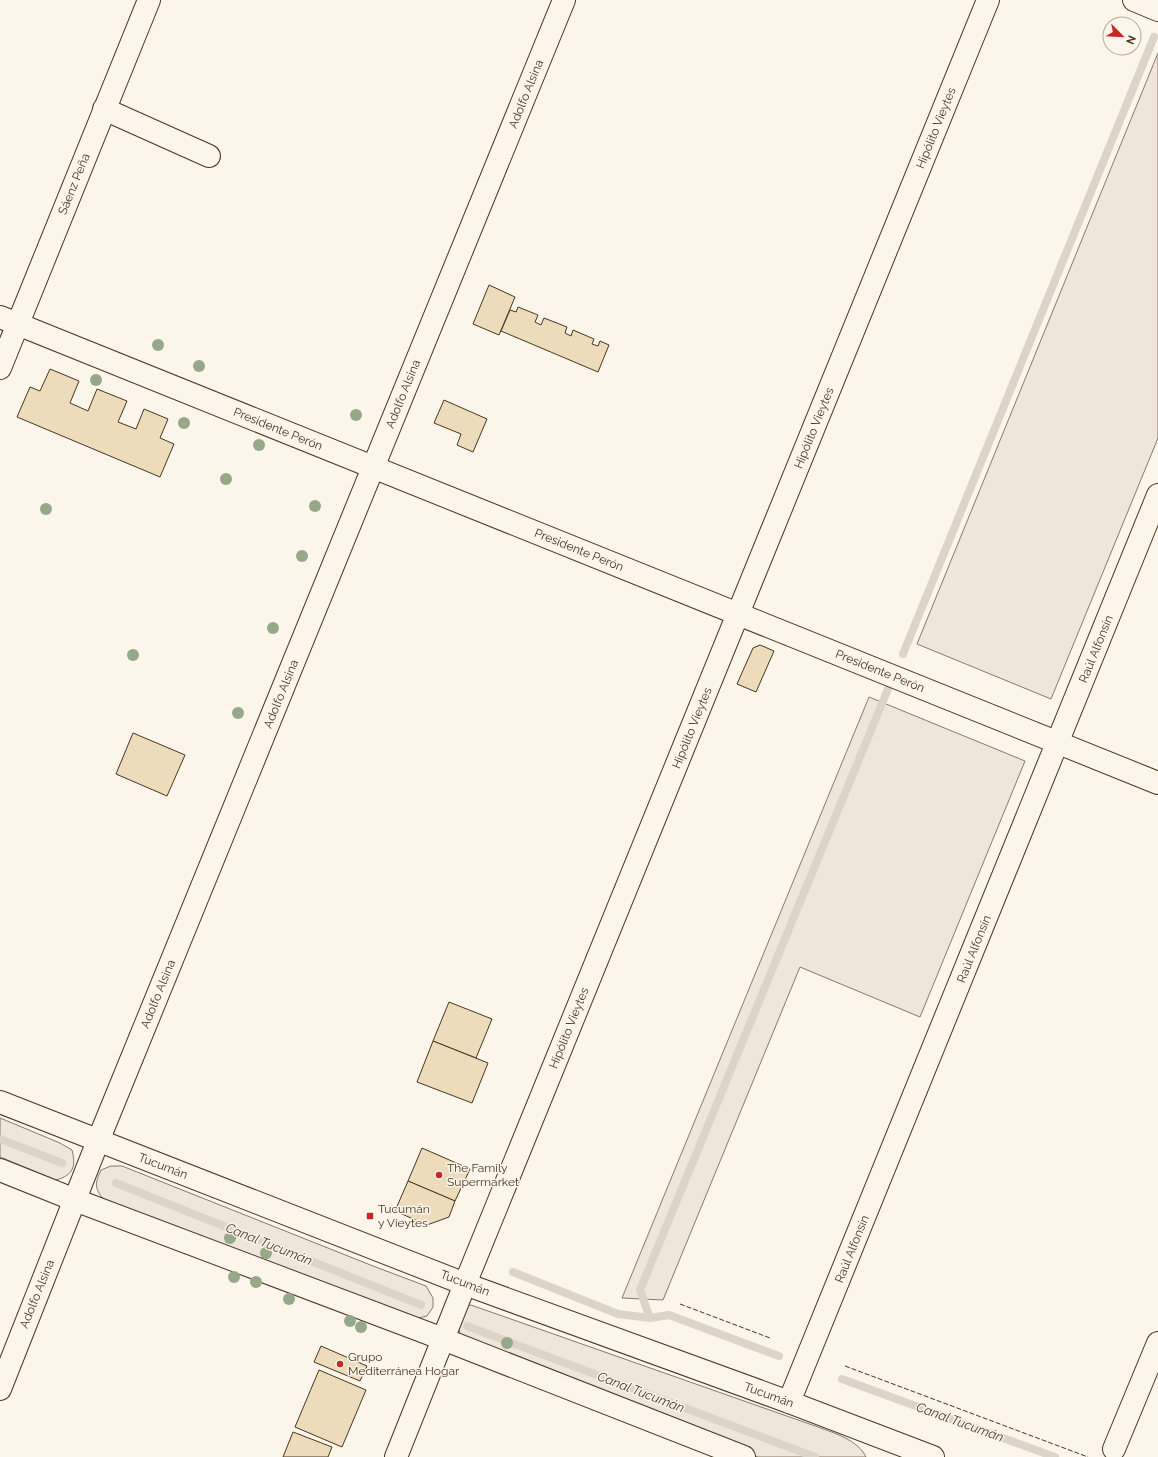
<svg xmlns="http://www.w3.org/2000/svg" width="1158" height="1457" viewBox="0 0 1158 1457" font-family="Raleway,sans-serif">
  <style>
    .green { fill: #ede6d9; stroke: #887966 }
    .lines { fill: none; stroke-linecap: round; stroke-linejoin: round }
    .stream { stroke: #dcd4c6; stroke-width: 8 }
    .building { fill: #ecdcbc; stroke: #4a3520 }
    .minor-casing { stroke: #4a3520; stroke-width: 24 }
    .major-casing { stroke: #4a3520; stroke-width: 24 }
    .minor { stroke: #fbf6e9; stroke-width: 22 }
    .major { stroke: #fbf6e9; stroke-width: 22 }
    .fence { stroke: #4a3520; stroke-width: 1; stroke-dasharray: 5 2; stroke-linecap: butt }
    .tree { fill: #96a887 }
    .poi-dot { fill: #c62828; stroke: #fbf6e9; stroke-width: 1.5 }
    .labels { text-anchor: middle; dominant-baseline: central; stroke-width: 3; stroke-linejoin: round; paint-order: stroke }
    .street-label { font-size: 12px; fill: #4a3520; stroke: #fbf6e9 }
    .poi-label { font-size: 12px; fill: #4a3520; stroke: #fbf6e9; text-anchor: start }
    .water-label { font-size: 13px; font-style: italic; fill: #4a3520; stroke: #fbf6e9 }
  </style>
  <rect width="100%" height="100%" fill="#fbf6e9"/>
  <g class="green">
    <polygon points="1158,53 1158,438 1051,699 917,644"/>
    <polygon points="869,697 1025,761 920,1017 800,967 663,1300 622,1298"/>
    <path d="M0,1118L60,1143L72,1150C76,1166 74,1175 56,1180L0,1157Z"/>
    <path d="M111,1166H122L373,1266L426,1286L433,1298V1307L427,1316L414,1319L386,1306L104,1200C94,1188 95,1183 101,1170Z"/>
    <path d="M471,1305L818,1427C834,1433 858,1440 866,1457H758L470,1343L460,1334L458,1324L464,1307Z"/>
  </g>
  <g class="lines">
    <g class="stream">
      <polyline points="903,654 1154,37"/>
      <polyline points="0,1139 62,1163"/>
      <polyline points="116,1183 421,1305"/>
      <polyline points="513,1272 618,1314 650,1318 669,1315 779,1356"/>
      <polyline points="650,1318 640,1290 888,689"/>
      <polyline points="467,1326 815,1457"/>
      <polyline points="842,1379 1055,1457"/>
    </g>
  </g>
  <g class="building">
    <polygon points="489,285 515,297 499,335 473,324"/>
    <polygon points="518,307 538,315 535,322 541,325 544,318 567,327 565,333 571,336 573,330 594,339 592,344 598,346 600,341 609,345 598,372 501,331 510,310 516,312"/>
    <polygon points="50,369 79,381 70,403 88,411 97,389 127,401 118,422 136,429 144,409 168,419 160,438 174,444 160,477 17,417 30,387 40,391"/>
    <polygon points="444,400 487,419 473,452 457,445 461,434 434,423"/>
    <polygon points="760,645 774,651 756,692 737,684 753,648"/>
    <polygon points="133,733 185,755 167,796 116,774"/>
    <polygon points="449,1002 492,1019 476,1058 433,1041"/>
    <polygon points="433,1041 488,1063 472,1103 417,1082"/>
    <polygon points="422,1148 470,1169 455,1201 408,1181"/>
    <polygon points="408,1181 455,1201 449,1217 427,1225 395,1211"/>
    <polygon points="321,1346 367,1366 360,1381 314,1362"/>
    <polygon points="319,1370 366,1390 342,1447 295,1427"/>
    <polygon points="293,1432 332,1447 328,1457 283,1457"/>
  </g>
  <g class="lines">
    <g class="minor-casing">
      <g id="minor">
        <polyline points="1134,0 1158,10"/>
        <polyline points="104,109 209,156"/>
        <polyline points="0,317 1158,783"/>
        <polyline points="0,368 149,0"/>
        <polyline points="0,1170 75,1200 443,1339 744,1457"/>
        <polyline points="0,1389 98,1141 564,0"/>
        <polyline points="789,1402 1158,495"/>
        <polyline points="1114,1449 1158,1343"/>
        <polyline points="396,1457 465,1284 988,0"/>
      </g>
    </g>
    <g class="major-casing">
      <polyline id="major" points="0,1102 465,1284 789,1402 933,1457"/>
    </g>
    <use href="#minor" class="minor"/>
    <use href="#major" class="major"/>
    <g class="fence">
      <polyline points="680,1304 770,1338"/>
      <polyline points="845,1366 1088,1457"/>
    </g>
  </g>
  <g class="tree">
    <circle cx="158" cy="345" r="6"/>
    <circle cx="199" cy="366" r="6"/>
    <circle cx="96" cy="380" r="6"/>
    <circle cx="356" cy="415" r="6"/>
    <circle cx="184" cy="423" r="6"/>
    <circle cx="259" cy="445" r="6"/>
    <circle cx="226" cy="479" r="6"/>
    <circle cx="315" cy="506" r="6"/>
    <circle cx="46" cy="509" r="6"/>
    <circle cx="302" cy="556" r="6"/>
    <circle cx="273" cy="628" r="6"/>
    <circle cx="133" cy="655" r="6"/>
    <circle cx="238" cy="713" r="6"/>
    <circle cx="230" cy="1238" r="6"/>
    <circle cx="266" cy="1253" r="6"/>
    <circle cx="234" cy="1277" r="6"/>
    <circle cx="256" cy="1282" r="6"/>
    <circle cx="289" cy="1299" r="6"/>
    <circle cx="350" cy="1321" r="6"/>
    <circle cx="361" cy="1327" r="6"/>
    <circle cx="507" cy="1343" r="6"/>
  </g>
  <g class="poi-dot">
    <circle cx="439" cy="1175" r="4"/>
    <rect x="366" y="1212" width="8" height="8" rx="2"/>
    <circle cx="340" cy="1364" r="4"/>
  </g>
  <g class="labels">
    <g class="street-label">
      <text transform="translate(526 94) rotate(-68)">Adolfo Alsina</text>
      <text transform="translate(936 128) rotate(-68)">Hipólito Vieytes</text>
      <text transform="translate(74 184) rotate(-68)">Sáenz Peña</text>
      <text transform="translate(403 394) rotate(-68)">Adolfo Alsina</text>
      <text transform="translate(814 428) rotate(-68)">Hipólito Vieytes</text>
      <text transform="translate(278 429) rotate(22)">Presidente Perón</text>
      <text transform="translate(579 550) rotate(22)">Presidente Perón</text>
      <text transform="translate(1096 649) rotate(-68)">Raúl Alfonsín</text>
      <text transform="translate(880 671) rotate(22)">Presidente Perón</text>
      <text transform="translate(281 694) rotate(-68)">Adolfo Alsina</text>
      <text transform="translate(692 728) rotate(-68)">Hipólito Vieytes</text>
      <text transform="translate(974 949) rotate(-68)">Raúl Alfonsín</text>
      <text transform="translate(158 994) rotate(-68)">Adolfo Alsina</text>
      <text transform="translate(569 1028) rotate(-68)">Hipólito Vieytes</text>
      <text transform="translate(163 1166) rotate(21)">Tucumán</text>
      <text transform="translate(852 1249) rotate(-68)">Raúl Alfonsín</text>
      <text transform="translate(465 1283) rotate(21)">Tucumán</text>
      <text transform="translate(37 1294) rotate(-68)">Adolfo Alsina</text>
      <text transform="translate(769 1395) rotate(20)">Tucumán</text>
    </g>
    <g class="poi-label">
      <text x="447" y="1168">The Family<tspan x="447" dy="14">Supermarket</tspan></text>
      <text x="378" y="1209">Tucumán<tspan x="378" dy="14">y Vieytes</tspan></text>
      <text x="348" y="1357">Grupo<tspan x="348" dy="14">Mediterránea Hogar</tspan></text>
    </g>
    <g class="water-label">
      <text transform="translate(269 1244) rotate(22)">Canal Tucumán</text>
      <text transform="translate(641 1392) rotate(21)">Canal Tucumán</text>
      <text transform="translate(960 1422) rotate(20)">Canal Tucumán</text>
    </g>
  </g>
  <g transform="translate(1122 36) rotate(114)"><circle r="19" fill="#fbf6e9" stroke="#b4a999"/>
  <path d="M0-3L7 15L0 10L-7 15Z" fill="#c62828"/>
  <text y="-6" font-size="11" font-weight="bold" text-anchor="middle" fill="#4a3520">N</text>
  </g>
</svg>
